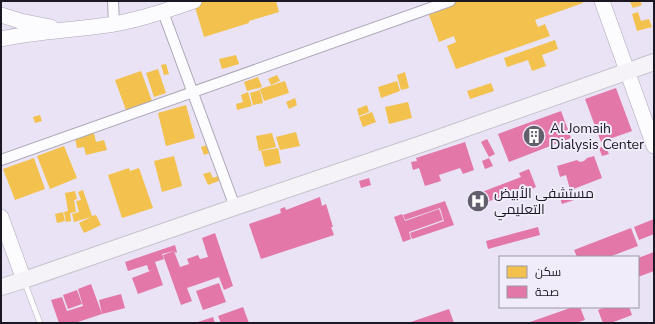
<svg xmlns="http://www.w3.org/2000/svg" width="655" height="324" viewBox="0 0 655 324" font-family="'Nunito Sans',Cairo,sans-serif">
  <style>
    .homes { fill: #f2c14e }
    .health { fill: #e377a8 }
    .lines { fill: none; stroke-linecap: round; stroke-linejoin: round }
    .lane-casing { stroke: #ada8b6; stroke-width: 6 }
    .street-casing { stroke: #ada8b6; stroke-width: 12 }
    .secondary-casing { stroke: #ada8b6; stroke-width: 16 }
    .primary-casing { stroke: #c5c2cb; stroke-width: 18 }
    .lane { stroke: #fcfbfe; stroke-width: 5 }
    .street { stroke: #fcfbfe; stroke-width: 10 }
    .secondary { stroke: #fcfbfe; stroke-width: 15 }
    .primary { stroke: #f5f2f8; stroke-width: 16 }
    .labels { text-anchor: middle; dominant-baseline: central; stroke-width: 4; stroke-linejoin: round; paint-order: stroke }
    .poi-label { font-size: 14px; fill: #1c1823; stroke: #f1ecfa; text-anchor: start }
  </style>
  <rect width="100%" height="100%" fill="#e9e3f5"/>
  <g class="homes">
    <polygon points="203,1 276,1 279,12 249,21 249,23 204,37 194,4"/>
    <polygon points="435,1 582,1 583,3 535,20 538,27 545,24 550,36 456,69 447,46 456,42 454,36 439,42 429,15 439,11"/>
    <polygon points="632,1 640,1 642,5 633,8 630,2"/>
    <polygon points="638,12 641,21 649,19 652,27 637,31 632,14"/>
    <polygon points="555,40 558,49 542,55 546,66 532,71 528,60 507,67 504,58"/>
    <polygon points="236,55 239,64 222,69 219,59"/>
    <polygon points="166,64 169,74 164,75 161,65"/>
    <polygon points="158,69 166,93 154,97 146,73"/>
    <polygon points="141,71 152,101 126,110 115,80"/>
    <polygon points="405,72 409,88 401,90 397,75"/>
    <polygon points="277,75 280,81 271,85 268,79"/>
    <polygon points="258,77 262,87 247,91 244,82"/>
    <polygon points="285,81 289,93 264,101 260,89"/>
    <polygon points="397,81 400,91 381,98 378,87"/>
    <polygon points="491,83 494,91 470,99 467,91"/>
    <polygon points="260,90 263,103 253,105 250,93"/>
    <polygon points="248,92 252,106 237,110 236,104 243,102 241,95"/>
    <polygon points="295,98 297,105 289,109 286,102"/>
    <polygon points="408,102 412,118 389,124 385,107"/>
    <polygon points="186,105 195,138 166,146 158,113"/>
    <polygon points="367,105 369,112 359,116 357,109"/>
    <polygon points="372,112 376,122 363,127 359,117"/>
    <polygon points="40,115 42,121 35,123 33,117"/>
    <polygon points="296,132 300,146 280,150 276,137"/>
    <polygon points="94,133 96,142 104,140 107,150 86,155 84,147 77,148 75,138"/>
    <polygon points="272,133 276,147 259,151 256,136"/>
    <polygon points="213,143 215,151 204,155 201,147"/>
    <polygon points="64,146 77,178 50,189 37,156"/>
    <polygon points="278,148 281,163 265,167 261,151"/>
    <polygon points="174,156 182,186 162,192 154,161"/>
    <polygon points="34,158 45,189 15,200 3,169"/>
    <polygon points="129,168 130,171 139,168 153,208 122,218 108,175"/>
    <polygon points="210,172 213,178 220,175 221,180 208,185 203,174"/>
    <polygon points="83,190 92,216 96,215 101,225 84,233 79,223 91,217 74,222 72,214 79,212 76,201 81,200 78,192"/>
    <polygon points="75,191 77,199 74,200 76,212 70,213 71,221 66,222 64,212 68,211 65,193"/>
    <polygon points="63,212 65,221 57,223 55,214"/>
  </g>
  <g class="health">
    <polygon points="616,88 632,131 601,142 585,99"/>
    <polygon points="561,111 571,138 509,162 498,134"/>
    <polygon points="487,139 495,154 489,157 481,142"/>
    <polygon points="465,142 474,170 463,174 460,168 439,175 441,181 425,186 419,168 413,170 411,162 417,161 416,158"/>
    <polygon points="605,146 609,154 602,156 599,148"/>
    <polygon points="594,156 602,178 571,190 570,189 566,175 560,177 557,166 577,160 580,162 584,161 587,158"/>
    <polygon points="489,158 493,166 485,169 482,161"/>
    <polygon points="529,169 536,187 527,191 525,187 480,205 482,207 475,210 469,195 473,193 474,195 521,177 519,173"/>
    <polygon points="369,178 371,185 361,188 359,181"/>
    <polygon points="581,191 583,197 562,204 560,198"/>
    <polygon points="320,197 322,206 326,204 333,227 331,227 334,235 261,259 249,224 281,213 280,209 285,207 286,210"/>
    <polygon points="445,201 454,225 412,239 410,233 444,221 440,208 405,220 403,215"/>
    <polygon points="439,209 443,220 409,232 411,239 403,242 394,217 402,214 405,221"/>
    <polygon points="654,219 654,234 639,240 634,227"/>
    <polygon points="538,227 540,235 488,249 486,241"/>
    <polygon points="631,228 638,246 609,257 577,257 574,250"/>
    <polygon points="215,233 233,286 224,290 219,277 187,288 192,301 181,305 163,255 174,251 180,267 189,264 187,259 198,255 200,259 208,257 202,238"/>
    <polygon points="175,245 177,252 176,253 173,250 174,251 162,254 164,259 155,262 163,285 138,294 132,278 155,269 149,271 147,265 128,271 125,262"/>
    <polygon points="654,252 654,271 638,277 638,258"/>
    <polygon points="219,283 226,302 203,310 196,291"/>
    <polygon points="91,284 102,314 75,323 59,323 51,300 62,297 67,311 83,306 78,289"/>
    <polygon points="77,290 82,304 68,309 63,295"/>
    <polygon points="121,294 125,308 102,314 99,300"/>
    <polygon points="243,307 249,323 221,323 218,316"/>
    <polygon points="573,307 580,307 585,320 576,323 530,323 530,322"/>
    <polygon points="605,307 629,307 632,315 611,323 603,323 598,310"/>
    <polygon points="449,309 454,323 408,323"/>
    <polygon points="213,317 215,323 195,323"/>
  </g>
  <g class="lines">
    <g class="lane-casing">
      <polyline id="lane" points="24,281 40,323"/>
    </g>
    <g class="street-casing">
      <g id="street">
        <polyline points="113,1 114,24"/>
        <polyline points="163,12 235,207"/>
        <polyline points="1,160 450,1"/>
      </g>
    </g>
    <g class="secondary-casing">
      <g id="secondary">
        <polyline points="602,1 654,146"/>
        <polyline points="1,15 20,21 51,27"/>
        <path d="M1,39C38,31 77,30 114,24C142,19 168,10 194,1"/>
        <polyline points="1,217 24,280"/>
      </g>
    </g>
    <g class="primary-casing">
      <polyline id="primary" points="1,287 24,280 235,207 427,142 654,62"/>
    </g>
    <use href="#lane" class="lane"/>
    <use href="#street" class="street"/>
    <use href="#secondary" class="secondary"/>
    <use href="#primary" class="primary"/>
  </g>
  <defs>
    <g id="building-disc" transform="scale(1.15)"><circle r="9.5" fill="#645f6c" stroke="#f1ecfa"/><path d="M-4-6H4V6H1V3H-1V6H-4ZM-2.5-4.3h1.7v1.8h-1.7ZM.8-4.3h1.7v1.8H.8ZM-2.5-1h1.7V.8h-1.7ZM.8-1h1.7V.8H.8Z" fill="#fff"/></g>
    <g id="hospital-disc" transform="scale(1.15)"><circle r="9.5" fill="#645f6c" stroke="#f1ecfa"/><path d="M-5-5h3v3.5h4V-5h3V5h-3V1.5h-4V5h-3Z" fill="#fff"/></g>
  </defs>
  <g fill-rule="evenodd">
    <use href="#building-disc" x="534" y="136"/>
    <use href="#hospital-disc" x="478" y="201"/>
  </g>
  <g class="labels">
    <g class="poi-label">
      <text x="550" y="128">Al Jomaih<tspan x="550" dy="16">Dialysis Center</tspan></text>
      <text x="494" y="193">مستشفى الأبيض<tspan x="494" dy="16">التعليمي</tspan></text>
    </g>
  </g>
  <rect width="655" height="324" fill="none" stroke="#1c1823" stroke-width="4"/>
  <rect x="499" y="256" width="140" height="52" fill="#f1ecfa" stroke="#9c97a4"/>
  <rect x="507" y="266" width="20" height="12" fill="#f2c14e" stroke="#9c97a4"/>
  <text x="535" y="276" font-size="12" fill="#1c1823">سكن</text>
  <rect x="507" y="286" width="20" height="12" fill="#e377a8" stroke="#9c97a4"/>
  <text x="535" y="296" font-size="12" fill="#1c1823">صحة</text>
</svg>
